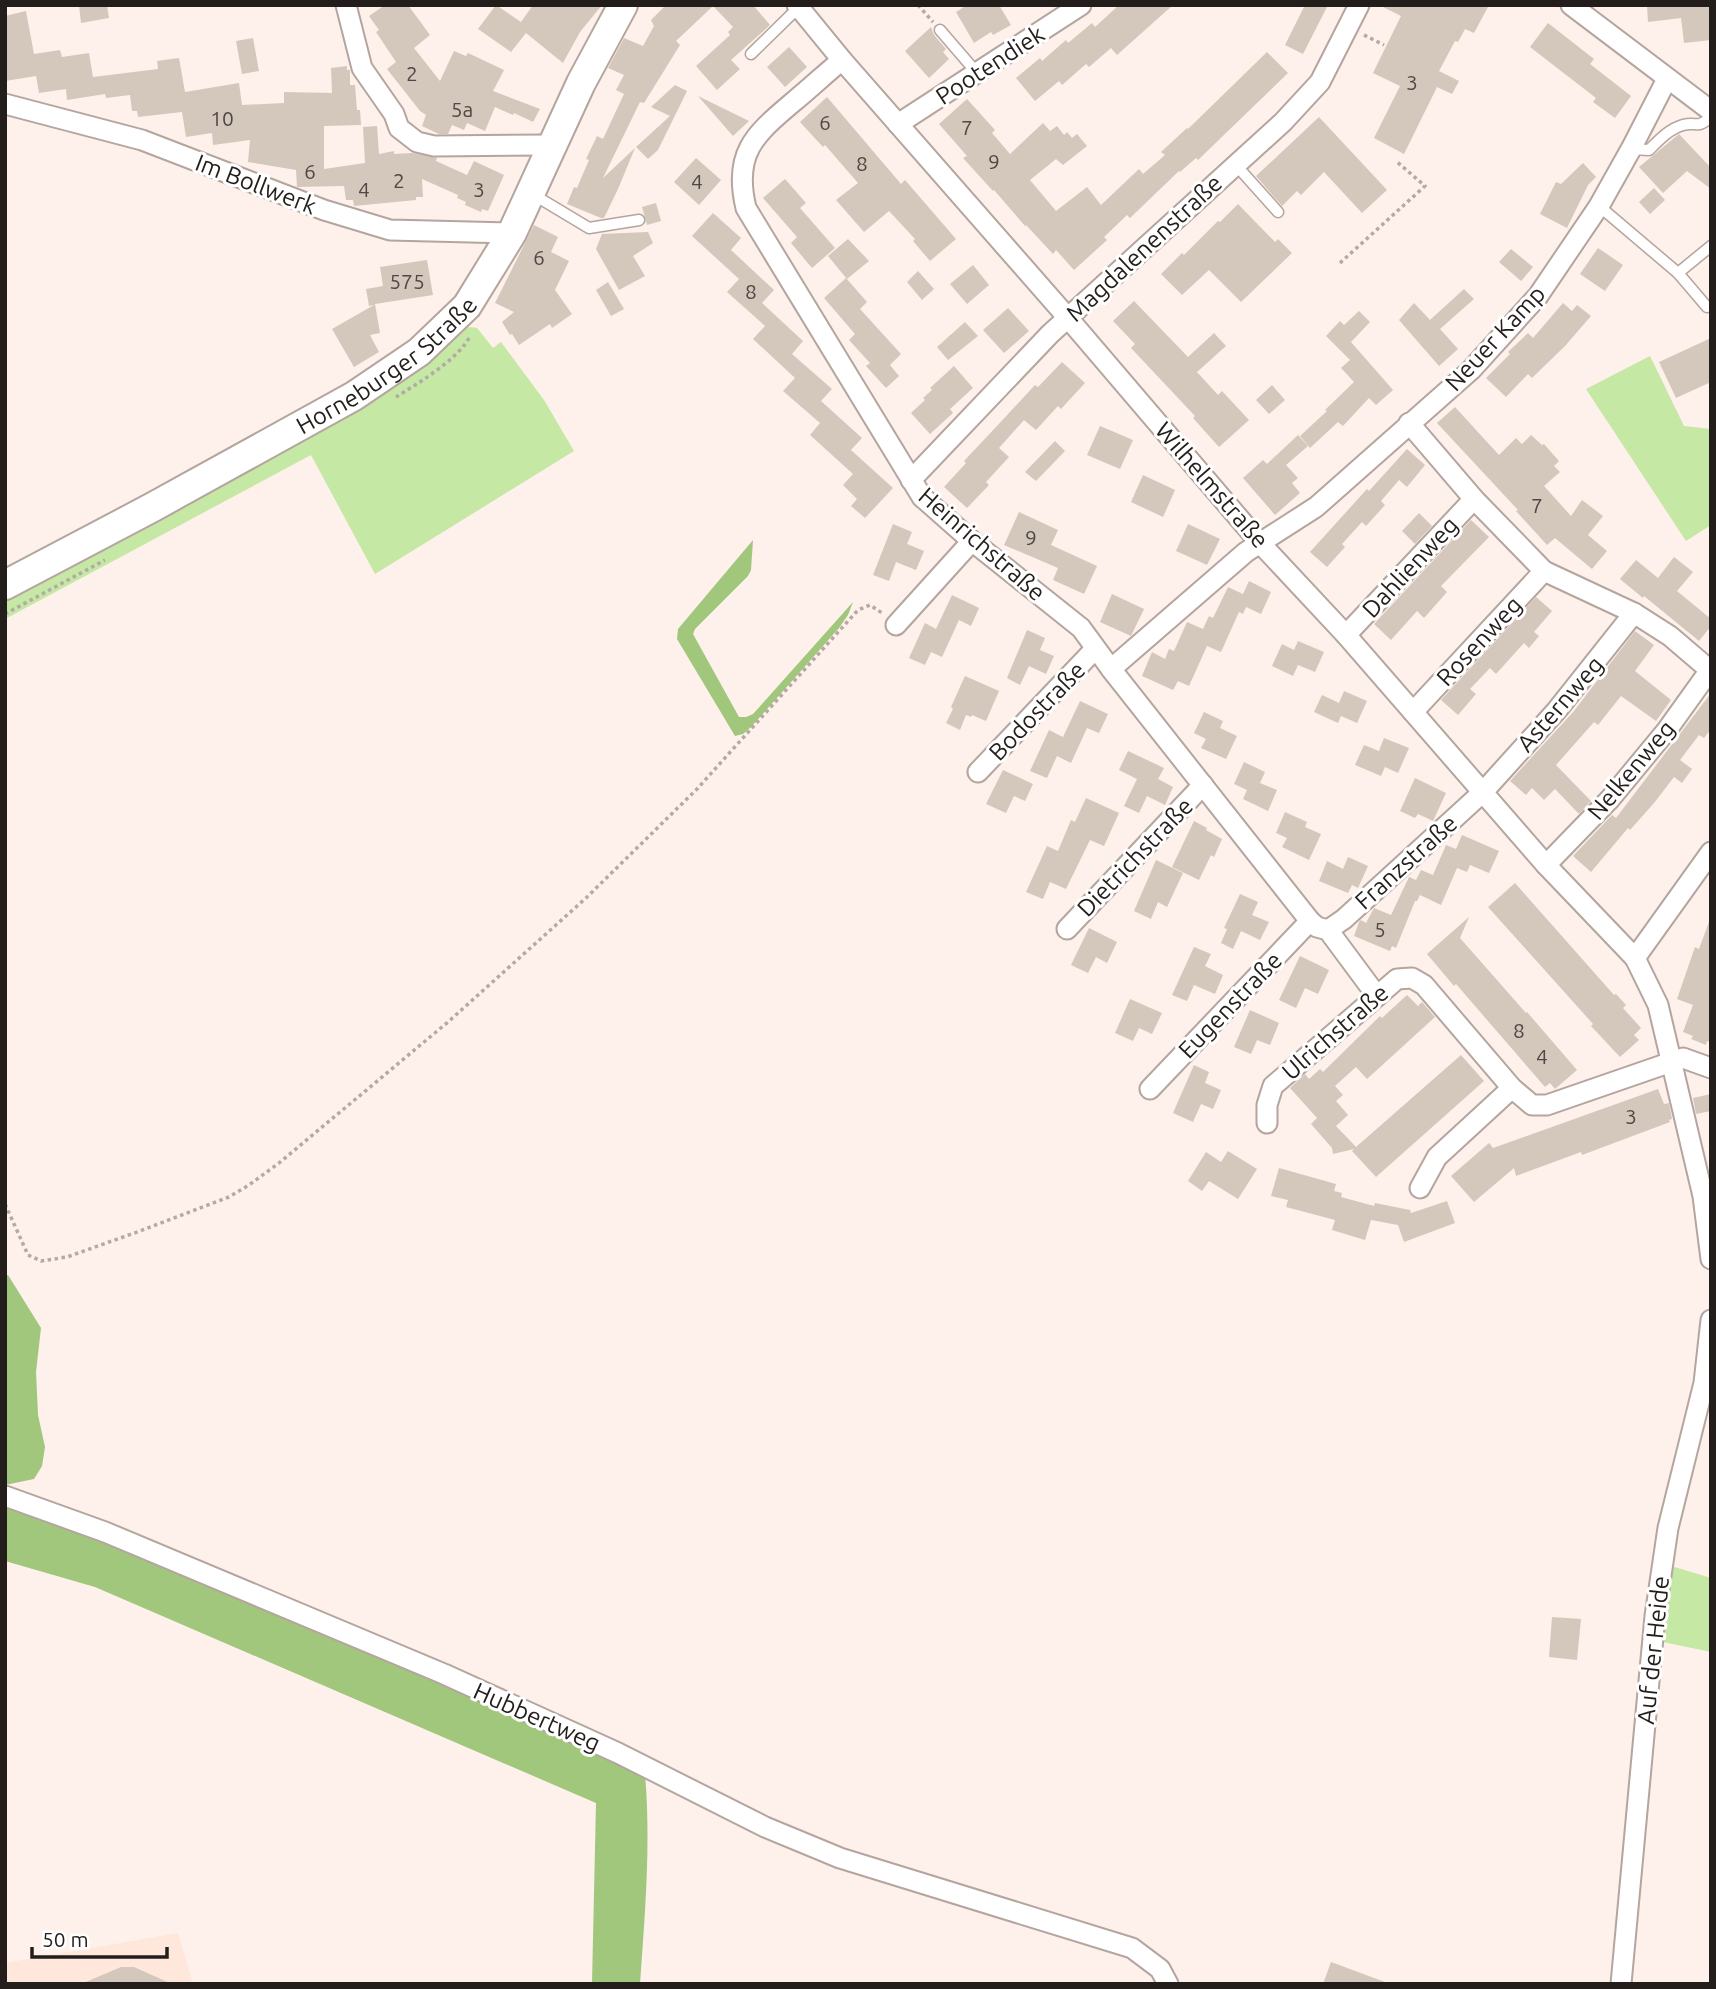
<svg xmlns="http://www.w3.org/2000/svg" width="1716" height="1989" viewBox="0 0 1716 1989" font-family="Ubuntu,sans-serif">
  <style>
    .built { fill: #ffe7db }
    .green { fill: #c5e8a4 }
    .forest { fill: #a0c77b }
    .building { fill: #d4c8bd }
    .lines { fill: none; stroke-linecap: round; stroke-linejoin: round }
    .lane-casing { stroke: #b4a59e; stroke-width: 13 }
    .street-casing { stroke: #b4a59e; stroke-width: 23 }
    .secondary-casing { stroke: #b4a59e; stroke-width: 32 }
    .path { stroke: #b4a9a4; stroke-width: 3.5; stroke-dasharray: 3.5 3.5; stroke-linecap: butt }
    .lane { stroke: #fff; stroke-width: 10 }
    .street { stroke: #fff; stroke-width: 19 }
    .secondary { stroke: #fff; stroke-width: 28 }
    .labels { text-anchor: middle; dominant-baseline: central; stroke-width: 6; stroke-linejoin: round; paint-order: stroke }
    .number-label { font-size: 21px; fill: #4f4844 }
    .street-label { font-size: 24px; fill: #231e1b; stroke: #fff }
  </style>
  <rect width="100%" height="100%" fill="#fef0ea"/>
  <polygon class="built" points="178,1933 193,1984 5,1984 5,1963"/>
  <g class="green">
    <polygon points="470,327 477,328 493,348 501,342 544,400 574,451 375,574 311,455 5,619 5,586 461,329"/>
    <polygon points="1650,356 1684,426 1711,429 1711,525 1686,541 1586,389"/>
    <polygon points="1668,1565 1711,1578 1711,1652 1658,1641"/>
  </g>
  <g class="forest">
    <polygon points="753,540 751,570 748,576 695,629 693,634 739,717 746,717 753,714 853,602 848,615 839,628 751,727 743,734 735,736 677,639 678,629"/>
    <polygon points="8,1275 41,1328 36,1372 38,1415 45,1447 42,1466 34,1479 5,1485 5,1276"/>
    <path d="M5,1500L251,1598L645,1774C651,1844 645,1913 640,1984H592L596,1803L95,1587L5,1561Z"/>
  </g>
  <g class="building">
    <polygon points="79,5 107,5 109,18 81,23"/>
    <polygon points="385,5 408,5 430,35 414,48 440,81 454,51 466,56 468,53 504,70 493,91 540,109 533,122 514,113 513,115 495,107 485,131 467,123 464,130 452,125 448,134 439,134 422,126 426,115 420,111 387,69 396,62 376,32 379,30 369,16"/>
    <polygon points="496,5 521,22 533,5 602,5 580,32 563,63 526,33 511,52 478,29"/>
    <polygon points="666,5 753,5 770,25 731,60 740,69 717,90 696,66 730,35 728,32 733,27 713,6 676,41 680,45 644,103 640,102 603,178 635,148 618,189 604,218 601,218 567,204 574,187 577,188 582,176 589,160 586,159 597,136 603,139 624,94 616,90 624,75 608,68 624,38 643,46 654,26 651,20"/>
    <polygon points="967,5 999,5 1011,25 993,35 991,32 974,43 956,12"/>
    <polygon points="1119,5 1173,5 1117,55 1111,48 1089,67 1086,64 1062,85 1059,81 1035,101 1016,78 1040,58 1042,61 1066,40 1068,43 1092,23 1095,27"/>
    <polygon points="1305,5 1328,5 1303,54 1285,45"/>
    <polygon points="1379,5 1489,5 1474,33 1465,29 1458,42 1455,41 1439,71 1459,81 1452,94 1437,87 1404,154 1374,138 1400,86 1373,73 1401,16"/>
    <polygon points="1647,5 1711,5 1711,40 1684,43 1681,18 1648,22"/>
    <polygon points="26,11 34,54 60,50 62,57 89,53 93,77 158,69 157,61 179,58 185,92 239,83 242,105 284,103 284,92 332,93 331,68 347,66 347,70 350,70 350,85 355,85 357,110 360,110 361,125 324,126 324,169 365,163 363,127 377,126 379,154 394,151 394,154 412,153 437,158 436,161 467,175 474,161 504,175 488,211 482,209 481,212 465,205 466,202 457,198 458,195 422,179 423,197 416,197 416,200 354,206 353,200 346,200 344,186 297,187 296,170 248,162 250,140 213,145 212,133 186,137 182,112 138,117 137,111 132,111 130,95 106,98 105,94 67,100 66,89 39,93 36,76 5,81 5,16"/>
    <polygon points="1548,23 1594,59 1590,64 1631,96 1615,118 1593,102 1596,98 1530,47"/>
    <polygon points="931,27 934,35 946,49 943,52 949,59 929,78 905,51"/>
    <polygon points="253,38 259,71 242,74 236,41"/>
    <polygon points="789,47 807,67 785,87 767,67"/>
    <polygon points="1267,52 1288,73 1198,160 1196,158 1180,172 1179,171 1130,218 1127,215 1104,237 1107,240 1074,270 1056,250 1053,254 1026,225 1025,226 994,190 993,191 963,158 967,156 939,124 967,99 995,130 992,133 1010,154 1043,123 1050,131 1057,126 1064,135 1067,132 1072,138 1077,134 1087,146 1063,165 1056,159 1030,180 1056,211 1087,187 1101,205 1139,169 1143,174 1165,155 1161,152 1187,128 1188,129"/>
    <polygon points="675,85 687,91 658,150 648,159 636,147 670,116 651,107"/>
    <polygon points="698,96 749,121 733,136"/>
    <polygon points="827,97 901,184 905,180 956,239 930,261 913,241 915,239 889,211 864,232 836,200 858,183 825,145 823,147 800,122"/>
    <polygon points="1319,117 1387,190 1362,213 1324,172 1301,195 1297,191 1282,206 1256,176"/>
    <polygon points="1679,134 1711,168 1711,189 1687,171 1663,193 1639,167"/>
    <polygon points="696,158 721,180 699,205 674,182"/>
    <polygon points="1583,163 1596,177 1588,185 1567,228 1540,214 1556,182 1561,184"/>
    <polygon points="785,179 806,203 800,208 835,248 812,268 791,243 797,237 763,198"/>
    <polygon points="1654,188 1665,200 1650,214 1639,202"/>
    <polygon points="656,203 661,221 647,225 642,207"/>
    <polygon points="1238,204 1275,242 1278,239 1292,253 1241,302 1209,270 1182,295 1161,274 1182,253 1184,255 1218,221 1220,222"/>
    <polygon points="713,213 741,238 731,250 774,290 762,303 803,341 792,354 832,389 821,401 862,438 851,450 893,488 865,518 851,506 857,499 843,485 853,474 810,435 820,423 783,391 795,378 753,339 765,326 727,292 739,279 692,236"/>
    <polygon points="534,225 558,237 551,252 569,261 555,290 572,314 552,328 550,324 519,345 512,334 510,335 502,322 514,312 495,303"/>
    <polygon points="648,232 653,243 633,256 645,276 619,290 596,249 602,234"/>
    <polygon points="848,239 869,261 847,279 828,256"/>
    <polygon points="1598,248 1623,265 1605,291 1580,274"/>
    <polygon points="1511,249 1533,267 1521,281 1499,262"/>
    <polygon points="427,260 433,295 375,304 380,333 370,335 379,352 354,367 332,329 374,305 369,306 366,289 383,286 380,267"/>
    <polygon points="973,265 989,285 967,304 950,284"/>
    <polygon points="918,271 934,289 922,300 907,282"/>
    <polygon points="846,278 867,302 860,309 901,354 890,365 899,376 886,388 866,366 870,363 849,340 855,334 824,298"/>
    <polygon points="608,282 624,309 611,316 596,290"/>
    <polygon points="1464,289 1474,299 1440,329 1458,349 1439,366 1399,320 1414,303 1430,320"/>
    <polygon points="1134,301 1188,357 1214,333 1226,346 1197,372 1218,395 1222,391 1249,420 1219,447 1193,418 1195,416 1131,348 1135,344 1113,321"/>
    <polygon points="1563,303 1572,311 1577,305 1591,316 1565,346 1532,378 1528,374 1506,397 1486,378 1510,354 1508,352 1528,333 1533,338"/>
    <polygon points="1008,308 1029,331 1004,353 983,330"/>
    <polygon points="1359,311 1370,322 1351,342 1393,390 1376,405 1369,398 1343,426 1338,422 1310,448 1300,436 1327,411 1325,410 1354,382 1341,368 1350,360 1326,336 1340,321 1344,325"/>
    <polygon points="965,322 978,336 948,360 937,347"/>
    <polygon points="1711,338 1711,382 1676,398 1659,362"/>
    <polygon points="1062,362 1085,383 1061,409 1058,406 1036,430 1024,420 999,448 1009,457 986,482 989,485 967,508 944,487 966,463 964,461 996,427 1035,385 1038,387"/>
    <polygon points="954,366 973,388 950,409 953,413 930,434 911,413 925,400 923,398 932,390 930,388"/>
    <polygon points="1272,385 1285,400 1269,414 1256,400"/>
    <polygon points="1455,407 1499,455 1516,438 1522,444 1531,435 1542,445 1544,444 1559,461 1554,466 1560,472 1544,486 1571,516 1582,500 1603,516 1588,535 1607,551 1592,569 1555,538 1547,545 1516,511 1518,510 1437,423"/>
    <polygon points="1100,426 1133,440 1120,469 1087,455"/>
    <polygon points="1298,435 1308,446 1286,465 1298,478 1292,483 1300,493 1275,515 1243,478 1263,460 1267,464"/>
    <polygon points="1055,441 1065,451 1036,481 1025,472"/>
    <polygon points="1407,449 1425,465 1407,487 1399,480 1381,501 1385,505 1366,526 1362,522 1342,544 1345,547 1327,567 1310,552 1367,489 1369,491 1379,480"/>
    <polygon points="1143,475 1175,490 1163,517 1131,502"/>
    <polygon points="1019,512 1058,530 1051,545 1097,566 1084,594 1053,580 1058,568 1004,545"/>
    <polygon points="1419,513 1432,526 1415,544 1402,531"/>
    <polygon points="1471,520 1489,537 1441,586 1447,592 1424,618 1417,611 1391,640 1374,624"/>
    <polygon points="893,524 912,532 907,544 924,551 916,570 896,562 889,581 873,575"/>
    <polygon points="1188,524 1220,539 1207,565 1176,551"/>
    <polygon points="1674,557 1693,572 1677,591 1711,619 1711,626 1699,641 1644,596 1643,598 1620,579 1636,560 1658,578"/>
    <polygon points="1249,581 1271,592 1261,614 1246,607 1243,614 1239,612 1221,652 1207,646 1189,686 1178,681 1173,690 1142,676 1152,652 1165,659 1169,649 1174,651 1187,622 1203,629 1209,616 1213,618 1228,587 1243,594"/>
    <polygon points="1112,594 1144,609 1131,636 1100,622"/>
    <polygon points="952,595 979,608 971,626 959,620 942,657 931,652 925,665 909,658 925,623 936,629"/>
    <polygon points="1536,597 1552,611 1534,632 1539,636 1529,648 1524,643 1496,674 1490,668 1470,689 1476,694 1458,715 1441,700"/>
    <polygon points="1027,630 1045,638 1040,650 1054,656 1046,674 1029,666 1020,685 1007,678"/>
    <polygon points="1635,631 1654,645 1635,671 1671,700 1656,721 1621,696 1598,725 1594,722 1556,765 1591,801 1579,814 1555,789 1544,800 1532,788 1526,795 1510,781 1574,711"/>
    <polygon points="1298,641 1324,652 1315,672 1298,665 1293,676 1272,666 1282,644 1294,650"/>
    <polygon points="965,676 999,691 986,721 972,715 971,717 966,715 960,730 946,723 953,709 951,707"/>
    <polygon points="1344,691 1367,701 1357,723 1341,716 1338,723 1314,712 1322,695 1339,703"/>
    <polygon points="1711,693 1711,729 1704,738 1699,735 1680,760 1692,769 1682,783 1674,777 1654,803 1630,830 1628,828 1591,872 1573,856 1612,815 1616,818"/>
    <polygon points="1080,701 1108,714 1099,733 1087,728 1071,763 1057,756 1047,778 1030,771 1049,730 1063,737"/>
    <polygon points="1204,712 1223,721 1220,728 1237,736 1226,759 1201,748 1206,739 1194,733"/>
    <polygon points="1384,738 1409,748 1398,773 1385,767 1381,776 1355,765 1364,745 1379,751"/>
    <polygon points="1128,751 1164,768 1158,779 1173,787 1165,805 1147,796 1139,813 1124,806 1137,779 1119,770"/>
    <polygon points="1244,762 1265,772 1260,783 1277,790 1268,811 1243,799 1247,790 1234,784"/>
    <polygon points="1003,770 1033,784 1025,801 1014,796 1006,813 986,804"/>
    <polygon points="1415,778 1446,793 1433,821 1418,814 1415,818 1400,811"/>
    <polygon points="1086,798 1119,813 1104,846 1090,840 1066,889 1050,882 1043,899 1026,892 1047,846 1058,851 1071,820 1075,822"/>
    <polygon points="1285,812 1307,822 1305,827 1321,834 1309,860 1282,847 1287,838 1276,833"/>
    <polygon points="1194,821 1207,828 1206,830 1222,839 1214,857 1211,855 1199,880 1172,867"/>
    <polygon points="1462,835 1499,851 1489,873 1470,865 1467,872 1457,868 1441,905 1420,895 1417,901 1415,901 1396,948 1392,946 1390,951 1354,936 1359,922 1361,920 1366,923 1374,908 1391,915 1409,877 1416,880 1421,870 1433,875 1446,845 1456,849"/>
    <polygon points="1348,857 1368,866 1358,888 1352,885 1348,893 1319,881 1327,861 1343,869"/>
    <polygon points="1156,860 1183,873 1167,907 1158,902 1151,919 1134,911"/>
    <polygon points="1515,883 1614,995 1616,994 1626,1005 1623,1008 1641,1028 1634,1035 1639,1040 1620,1057 1591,1026 1593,1024 1488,907"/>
    <polygon points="1240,894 1258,902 1252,915 1269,922 1260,940 1241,931 1233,949 1221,943 1227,929 1224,928"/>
    <polygon points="1469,917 1460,938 1526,1013 1527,1012 1577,1070 1555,1089 1550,1083 1545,1087 1456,984 1454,986 1427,954"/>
    <polygon points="1709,922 1711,922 1711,1042 1707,1041 1706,1045 1691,1039 1693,1036 1683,1032 1693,1005 1677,999 1695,947 1699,949"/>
    <polygon points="1089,928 1117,942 1107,963 1096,957 1088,973 1071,965"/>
    <polygon points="1194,947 1211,954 1205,966 1223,975 1215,994 1194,985 1187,1001 1172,995"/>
    <polygon points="1300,956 1329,970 1318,994 1305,988 1296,1008 1279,1000"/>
    <polygon points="1407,995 1418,1006 1422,1002 1435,1017 1367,1079 1356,1067 1335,1086 1343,1095 1336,1101 1348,1115 1336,1126 1356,1147 1461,1055 1484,1081 1376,1177 1352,1151 1354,1149 1333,1154 1332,1148 1311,1124 1317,1118 1290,1088 1305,1074 1309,1079 1320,1069 1323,1072 1380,1016 1382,1018"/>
    <polygon points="1130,999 1162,1013 1152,1034 1139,1028 1133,1041 1115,1033"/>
    <polygon points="1250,1010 1279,1023 1270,1045 1257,1040 1251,1054 1234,1047"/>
    <polygon points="1194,1065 1209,1072 1205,1083 1221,1090 1213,1109 1201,1104 1193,1122 1173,1113"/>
    <polygon points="1658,1089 1664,1104 1669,1103 1672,1119 1669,1120 1670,1122 1582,1155 1581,1152 1516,1176 1514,1168 1474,1202 1451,1176 1489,1143 1493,1148"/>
    <polygon points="1711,1094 1711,1111 1696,1114 1693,1098"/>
    <polygon points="1228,1151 1257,1169 1238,1199 1209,1181 1202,1191 1188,1181 1206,1152 1221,1162"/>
    <polygon points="1279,1168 1336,1184 1334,1191 1342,1193 1341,1197 1374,1206 1375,1203 1410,1210 1411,1213 1447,1201 1455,1223 1404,1242 1398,1225 1371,1220 1365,1240 1332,1230 1335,1220 1286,1207 1288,1200 1271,1196"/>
    <polygon points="1552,1617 1581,1619 1577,1660 1549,1657"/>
    <polygon points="1331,1962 1385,1982 1384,1984 1323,1984"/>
    <polygon points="121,1967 134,1967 172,1984 81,1984"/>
  </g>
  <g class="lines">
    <g class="lane-casing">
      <g id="lane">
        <polyline points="940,30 977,73"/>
        <polyline points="751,54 799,7"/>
        <path d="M1631,149L1649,150C1659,140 1669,129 1683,125C1698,121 1695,130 1711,117"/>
        <polyline points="1235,164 1278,212"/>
        <polyline points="534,195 589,228 639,220"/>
        <polyline points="1599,206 1678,273 1707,307"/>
        <polyline points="1678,273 1711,246"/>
      </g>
    </g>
    <g class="street-casing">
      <g id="street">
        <polyline points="346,5 362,68 394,114 399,128 417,142 434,146 552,145"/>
        <polyline points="797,5 842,60 1068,318 1261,544 1346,635 1546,865 1635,958 1658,1005 1703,1196 1711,1259"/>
        <polyline points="1571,5 1711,111"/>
        <path d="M842,60C825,74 809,89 792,103C754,135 733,154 746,208L922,497L972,541L1081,628L1111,669L1310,921L1317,927L1328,930L1377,996"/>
        <polyline points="5,104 142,140 324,210 390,230 512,233"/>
        <polyline points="898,124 1081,5"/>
        <polyline points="1409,423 1474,499 1544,571 1634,613 1670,636 1711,671"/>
        <polyline points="911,480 1050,334 1283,122 1320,82 1359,5"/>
        <polyline points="896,625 972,541"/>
        <polyline points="1346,635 1474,499"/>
        <polyline points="1111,669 1246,552 1316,507 1471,370 1538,296 1599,206 1631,149 1667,79"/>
        <polyline points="1413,712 1544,571"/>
        <polyline points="978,772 1095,649"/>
        <polyline points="1546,865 1610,799 1667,730 1710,670"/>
        <polyline points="1067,929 1203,785"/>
        <polyline points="1328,930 1344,919 1483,792 1557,710 1634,613"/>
        <polyline points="1635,958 1711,852"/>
        <polyline points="1150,1089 1310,921"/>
        <polyline points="1267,1123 1267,1105 1273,1086 1397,979 1412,978 1424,985 1512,1088 1532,1105 1547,1105 1683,1058 1711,1068"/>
        <polyline points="1420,1188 1437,1157 1512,1088"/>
        <polyline points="5,1496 105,1532 444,1674 618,1753 765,1827 840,1858 1132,1948 1160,1969 1168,1984"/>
        <polyline points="1621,1984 1655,1616 1668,1528 1704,1383 1711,1320"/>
      </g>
    </g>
    <g class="secondary-casing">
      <g id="secondary">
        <path id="s1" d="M5,585L153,507L354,396L419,352L467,306L512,233L581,83L623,5"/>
      </g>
    </g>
    <g class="path">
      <polyline points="918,5 933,22"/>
      <polyline points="1364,35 1384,45"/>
      <polyline points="1340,263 1425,186 1396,161"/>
      <path d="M396,397C417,384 459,359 470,336"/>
      <polyline points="5,614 105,560"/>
      <polyline points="5,1204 28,1255 41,1261 67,1257 140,1231 229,1197 249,1185 279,1163 448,1022 586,898 697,789 858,610 870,605 882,613"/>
    </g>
    <use href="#lane" class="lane"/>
    <use href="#street" class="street"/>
    <use href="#secondary" class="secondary"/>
  </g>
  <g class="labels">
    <g class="number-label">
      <text x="412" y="73">2</text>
      <text x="1412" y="82">3</text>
      <text x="462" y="109">5a</text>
      <text x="222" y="118">10</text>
      <text x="825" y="122">6</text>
      <text x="967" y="127">7</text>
      <text x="994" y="161">9</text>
      <text x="862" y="163">8</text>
      <text x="310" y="171">6</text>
      <text x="399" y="180">2</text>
      <text x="697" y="181">4</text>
      <text x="364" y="189">4</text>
      <text x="479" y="189">3</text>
      <text x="539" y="257">6</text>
      <text x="407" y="281">575</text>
      <text x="751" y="291">8</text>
      <text x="1537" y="505">7</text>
      <text x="1031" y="537">9</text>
      <text x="1380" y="929">5</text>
      <text x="1519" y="1030">8</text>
      <text x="1542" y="1056">4</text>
      <text x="1631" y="1116">3</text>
    </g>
    <g class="street-label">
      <text transform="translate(990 65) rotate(-33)">Pootendiek</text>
      <text transform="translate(256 184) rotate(21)">Im Bollwerk</text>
      <text transform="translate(1144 248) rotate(-43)">Magdalenenstraße</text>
      <text transform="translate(1495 338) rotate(-47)">Neuer Kamp</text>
      <text stroke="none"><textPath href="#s1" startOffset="441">Horneburger Straße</textPath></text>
      <text transform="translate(1212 485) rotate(49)">Wilhelmstraße</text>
      <text transform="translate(982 544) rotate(41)">Heinrichstraße</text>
      <text transform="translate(1410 567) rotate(-47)">Dahlienweg</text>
      <text transform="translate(1479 641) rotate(-47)">Rosenweg</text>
      <text transform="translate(1560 704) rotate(-49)">Asternweg</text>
      <text transform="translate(1037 711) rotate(-46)">Bodostraße</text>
      <text transform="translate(1631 770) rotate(-50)">Nelkenweg</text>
      <text transform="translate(1135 857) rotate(-46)">Dietrichstraße</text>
      <text transform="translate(1406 862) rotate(-42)">Franzstraße</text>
      <text transform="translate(1230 1005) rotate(-46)">Eugenstraße</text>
      <text transform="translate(1335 1032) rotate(-41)">Ulrichstraße</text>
      <text transform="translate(1653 1650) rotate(-84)">Auf der Heide</text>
      <text transform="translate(537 1717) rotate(24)">Hubbertweg</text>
    </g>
  </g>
  <rect width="1716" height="1989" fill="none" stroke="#231e1b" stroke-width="14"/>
  <path d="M32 1947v10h135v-10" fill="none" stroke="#231e1b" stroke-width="3.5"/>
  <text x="42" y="1947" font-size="21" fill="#231e1b" stroke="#ffffff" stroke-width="5" paint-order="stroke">50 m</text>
</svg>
